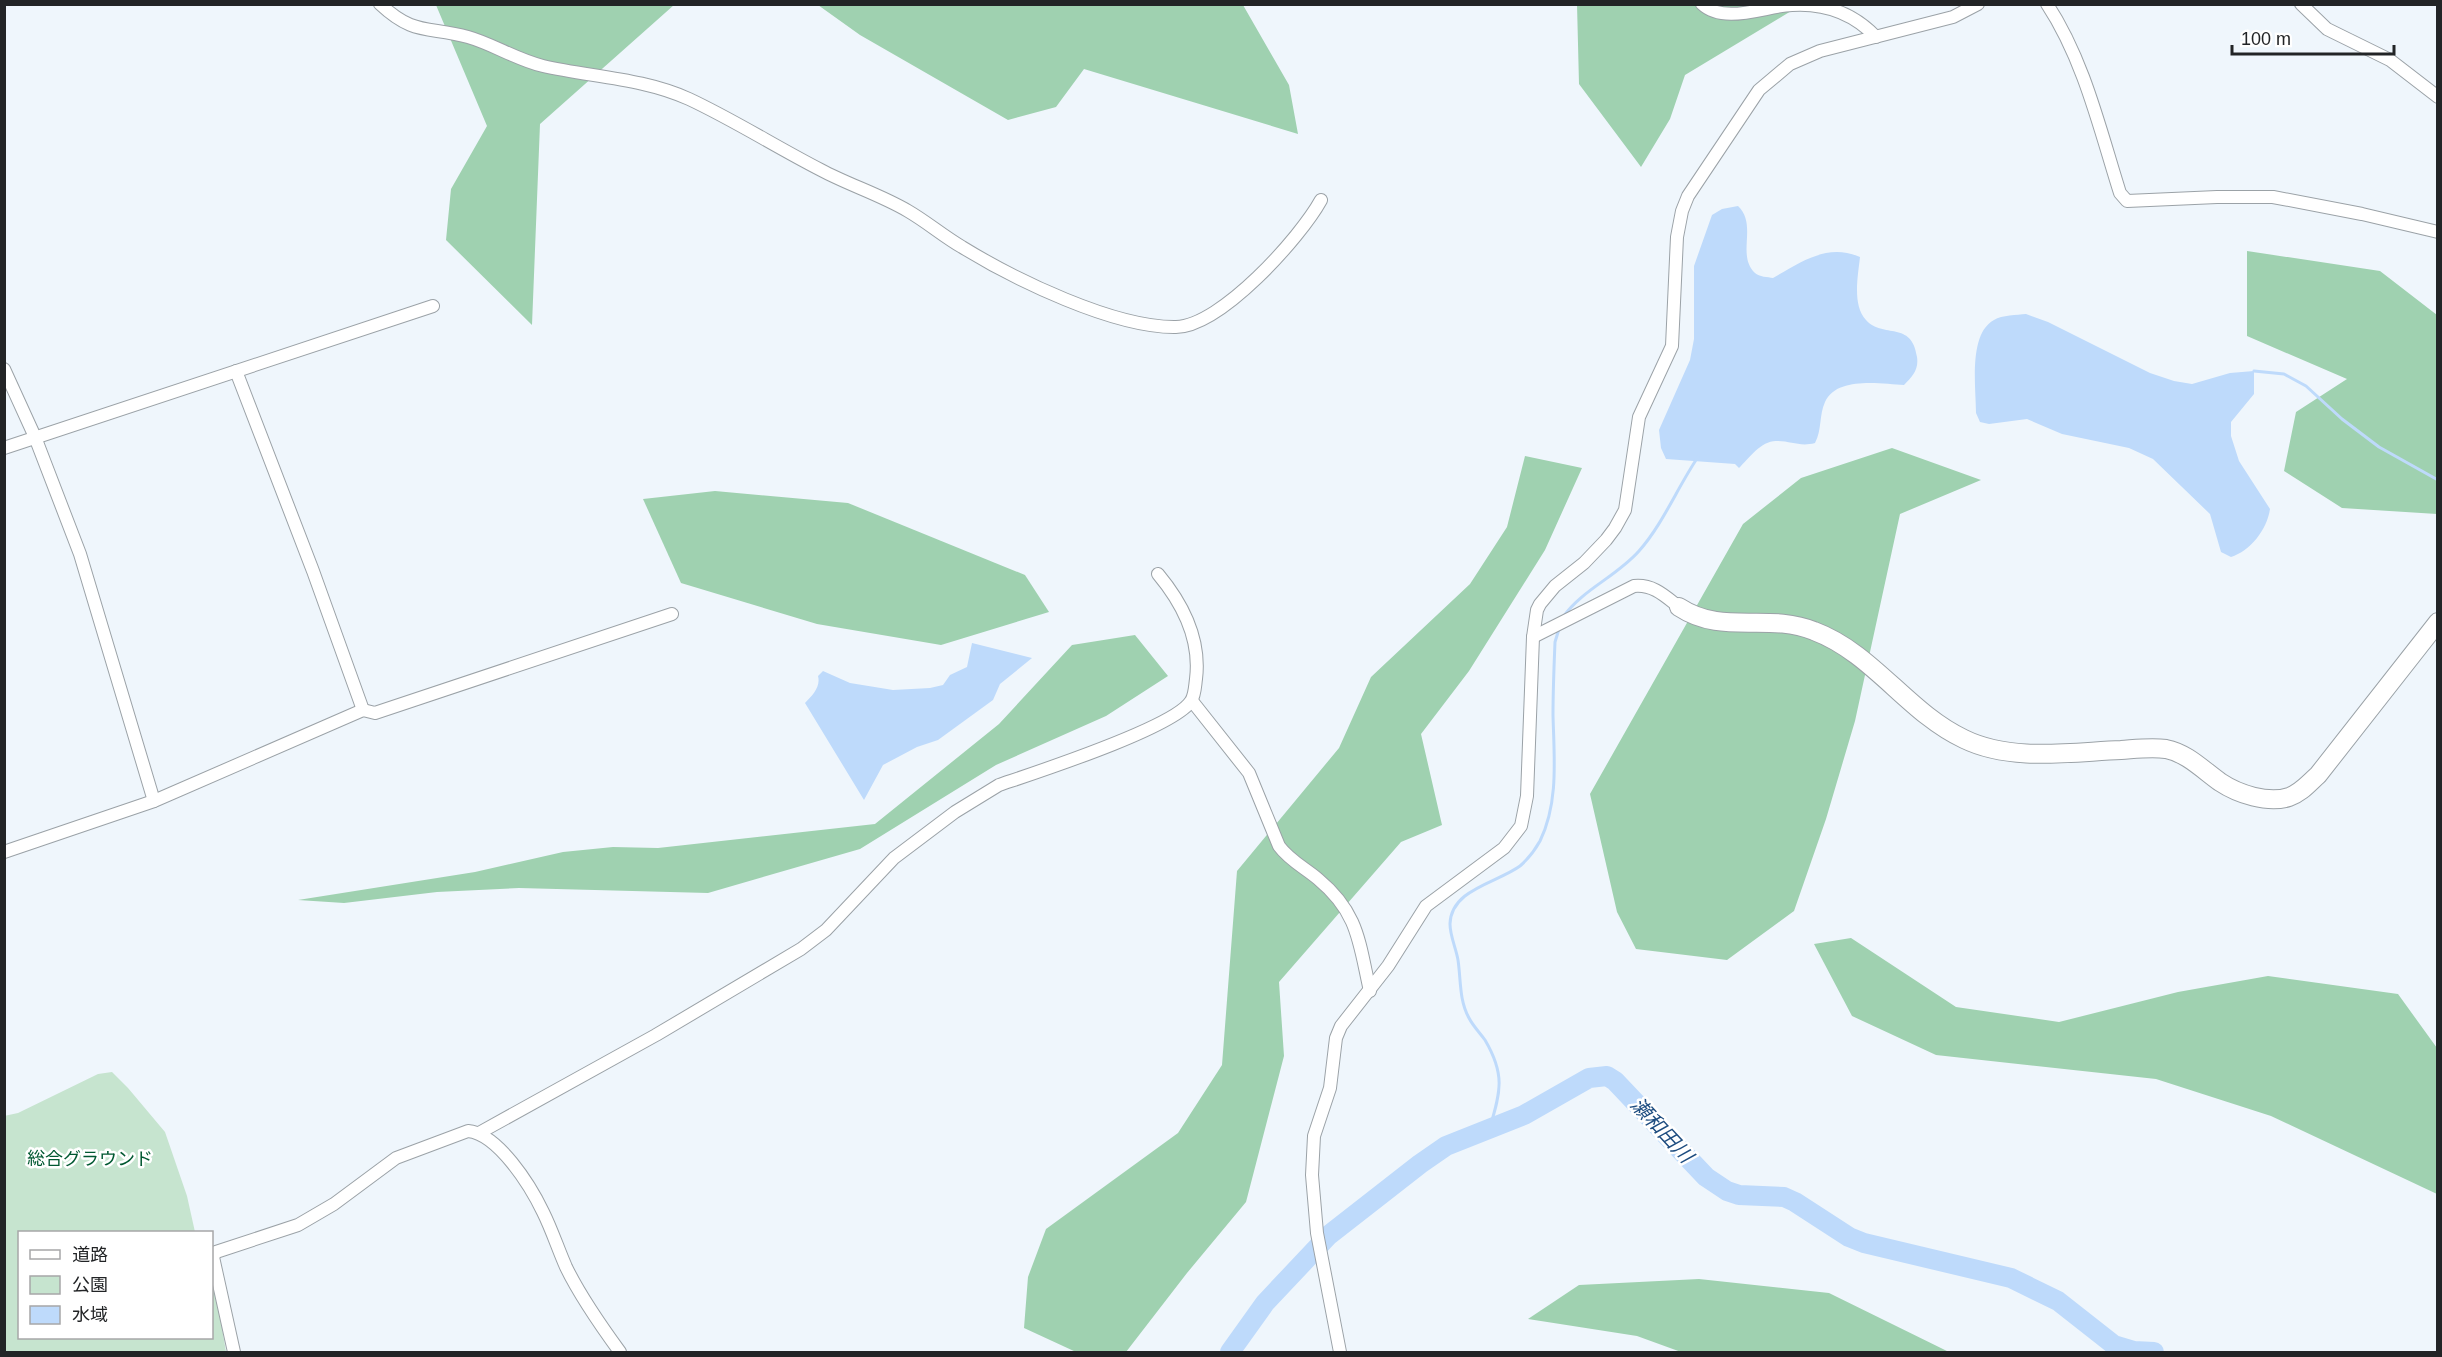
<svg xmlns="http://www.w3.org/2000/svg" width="2442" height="1357" viewBox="0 0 2442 1357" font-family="Helvetica,'Noto Sans JP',sans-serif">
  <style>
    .green { fill: #c6e4cf }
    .forest { fill: #9fd1b0 }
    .water { fill: #bedafb }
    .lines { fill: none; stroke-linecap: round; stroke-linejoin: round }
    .stream { stroke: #bedafb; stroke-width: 3 }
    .river { stroke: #bedafb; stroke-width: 20 }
    .street-casing { stroke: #9ba2a7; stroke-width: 14 }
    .secondary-casing { stroke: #9ba2a7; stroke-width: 20 }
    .street { stroke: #fff; stroke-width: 12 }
    .secondary { stroke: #fff; stroke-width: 18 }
    .labels { text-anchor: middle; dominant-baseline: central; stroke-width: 5; stroke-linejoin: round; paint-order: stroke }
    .park-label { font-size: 18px; fill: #005831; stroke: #fff }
    .water-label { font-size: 20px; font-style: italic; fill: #1e4d80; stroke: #fff }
  </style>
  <rect width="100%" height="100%" fill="#eff6fc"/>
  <polygon class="green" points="112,1072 128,1088 165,1132 187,1196 195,1232 20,1232 20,1338 212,1338 212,1285 217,1297 226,1352 5,1352 4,1116 18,1113 98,1074"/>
  <g class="forest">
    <polygon points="1577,4 1801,5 1685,75 1670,119 1641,167 1579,84"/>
    <polygon points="436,5 674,5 540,124 532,325 446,240 451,189 487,126"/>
    <polygon points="818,5 1243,5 1289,85 1298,134 1084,69 1056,107 1008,120 860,35"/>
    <polygon points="2247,251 2380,271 2437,315 2437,514 2342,508 2284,471 2296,412 2347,379 2247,336"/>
    <polygon points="1892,448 1981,480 1900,514 1855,721 1826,819 1794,911 1727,960 1636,949 1617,912 1590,794 1743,524 1801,478"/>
    <polygon points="1525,456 1582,468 1545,550 1469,671 1421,734 1442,825 1401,842 1279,982 1284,1056 1246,1202 1187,1273 1126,1352 1076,1352 1024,1328 1028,1277 1046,1229 1178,1133 1222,1065 1237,871 1339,748 1371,677 1470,584 1507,527"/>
    <polygon points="715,491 848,503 1025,575 1049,612 941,645 817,624 681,583 643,499"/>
    <polygon points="1135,635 1168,676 1106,716 996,765 860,849 708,893 519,888 437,892 344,903 298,900 475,872 563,852 613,847 658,848 875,824 999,724 1072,645"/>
    <polygon points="1851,938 1956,1007 2059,1022 2178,992 2268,976 2398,994 2437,1048 2437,1194 2271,1116 2156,1079 1936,1055 1852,1016 1814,944"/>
    <polygon points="1699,1279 1829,1293 1949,1352 1681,1352 1637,1336 1528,1319 1579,1285"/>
  </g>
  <g class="water">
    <path d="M1738,206C1758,225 1736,255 1755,273C1759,277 1768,277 1773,278C1801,262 1827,243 1860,257C1858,276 1852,305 1866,320C1883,339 1912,320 1917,357C1919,370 1912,377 1904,385C1881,384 1837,376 1825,402C1819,415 1822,430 1815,443C1800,447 1791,441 1777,441C1762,440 1749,458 1739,468L1735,464L1666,459L1661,448L1659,430L1690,360L1694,339V266L1712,215L1722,209Z"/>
    <path d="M2026,314L2048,322L2150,373L2174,381L2192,384L2230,373L2254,371V394L2231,422V436L2239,461L2270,509C2267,530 2250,551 2231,557L2221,552L2210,514L2153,459L2129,448L2062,434L2027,419L1989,424L1980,422L1976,413C1976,388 1968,334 1994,320C2002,315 2017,315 2026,314Z"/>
    <path d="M972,643L1032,658L1000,684L993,700L938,740L917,747L883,765L864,800L805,703C812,696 821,687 818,676L823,671L850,683L893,690L930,688L943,685L950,675L967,667Z"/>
  </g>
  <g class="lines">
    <g class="stream">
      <polyline points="2254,371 2284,374 2306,386 2342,419 2379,447 2438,480"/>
      <path d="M1563,617C1583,589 1616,577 1639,551C1663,524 1677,488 1698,457"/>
      <path d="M1490,1127C1501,1091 1505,1074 1485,1040C1480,1033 1473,1026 1469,1018C1459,1000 1461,980 1458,960C1456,948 1450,936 1450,924C1451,889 1497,883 1520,866C1528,859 1535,850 1540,841C1559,802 1554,757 1553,715C1553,691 1554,666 1555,642L1559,629"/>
    </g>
    <polyline class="river" points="1230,1352 1265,1303 1329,1235 1420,1164 1446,1146 1524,1115 1589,1078 1607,1076 1615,1081 1706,1177 1727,1191 1739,1195 1784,1197 1795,1202 1849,1237 1864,1243 2011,1278 2058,1301 2114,1345 2134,1351 2154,1352"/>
    <g class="street-casing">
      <g id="street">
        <path d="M380,4C414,36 428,26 468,37C493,44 517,60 543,66C591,77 643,78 689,99C734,120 776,147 821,170C849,185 881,195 908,211C927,222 943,236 962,247C1014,279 1114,328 1176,327C1221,326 1300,238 1321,200"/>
        <path d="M1702,4C1724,25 1766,6 1792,5C1824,3 1853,13 1876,37"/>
        <path d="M2047,4C2084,60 2100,130 2120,193L2127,201L2217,197H2273L2362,214L2438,232"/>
        <polyline points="2301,4 2327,29 2390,60 2438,97"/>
        <polyline points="4,369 35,437 80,554 154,801"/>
        <polyline points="236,371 313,571 363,710"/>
        <polyline points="4,448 433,306"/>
        <path d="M1533,637L1634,586C1653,584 1665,596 1679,607"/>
        <path d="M1192,701L1249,773L1279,846C1289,860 1305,868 1318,879C1359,913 1359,943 1370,991"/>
        <polyline points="4,852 154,801 363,710 375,713 672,614"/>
        <path d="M479,1133L656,1035L801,949L826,930L894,858L955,812L999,785C1034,773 1174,728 1191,701C1195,695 1195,686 1196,679C1201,639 1183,604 1158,574"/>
        <path d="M234,1352L213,1257L216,1252L298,1225L334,1204L396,1158L468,1131C498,1134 530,1185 543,1212C552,1230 558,1249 566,1267C580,1296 601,1326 620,1352"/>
        <polyline points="1340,1352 1317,1233 1312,1175 1314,1136 1330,1088 1336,1038 1341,1026 1388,966 1426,906 1504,848 1521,826 1527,796 1533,637 1537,610 1540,604 1555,586 1584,563 1606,540 1615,528 1625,510 1639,417 1672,346 1677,237 1682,211 1688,196 1759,90 1790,64 1820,51 1953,17 1978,4"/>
      </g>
    </g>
    <g class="secondary-casing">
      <path id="secondary" d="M1679,607C1723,636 1767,612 1814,631C1873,653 1908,713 1964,739C2011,762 2071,752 2121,750C2136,749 2151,747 2166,749C2187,753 2203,770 2220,782C2238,794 2268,804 2289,797C2301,793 2309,783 2318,775L2438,622"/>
    </g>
    <use href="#street" class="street"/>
    <use href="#secondary" class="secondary"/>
  </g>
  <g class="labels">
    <g class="park-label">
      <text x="90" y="1159">総合グラウンド</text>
    </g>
    <g class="water-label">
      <text transform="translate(1662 1130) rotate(47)">瀬和田川</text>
    </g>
  </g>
  <rect width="2442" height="1357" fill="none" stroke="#222426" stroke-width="12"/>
  <rect x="18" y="1231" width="195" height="108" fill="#ffffff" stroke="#a7a7a8" stroke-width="1.5"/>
  <rect x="30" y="1250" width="30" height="9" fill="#ffffff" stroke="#a7a7a8" stroke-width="1.5"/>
  <text x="72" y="1261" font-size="18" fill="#222426">道路</text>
  <rect x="30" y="1276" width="30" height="18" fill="#c6e4cf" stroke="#a7a7a8" stroke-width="1.5"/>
  <text x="72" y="1291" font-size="18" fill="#222426">公園</text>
  <rect x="30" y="1306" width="30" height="18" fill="#bedafb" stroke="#a7a7a8" stroke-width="1.5"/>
  <text x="72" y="1321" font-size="18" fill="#222426">水域</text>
  <path d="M2232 45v9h162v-9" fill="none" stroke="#222426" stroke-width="3"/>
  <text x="2241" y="45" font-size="18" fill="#222426" stroke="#ffffff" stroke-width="4.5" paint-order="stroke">100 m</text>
</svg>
